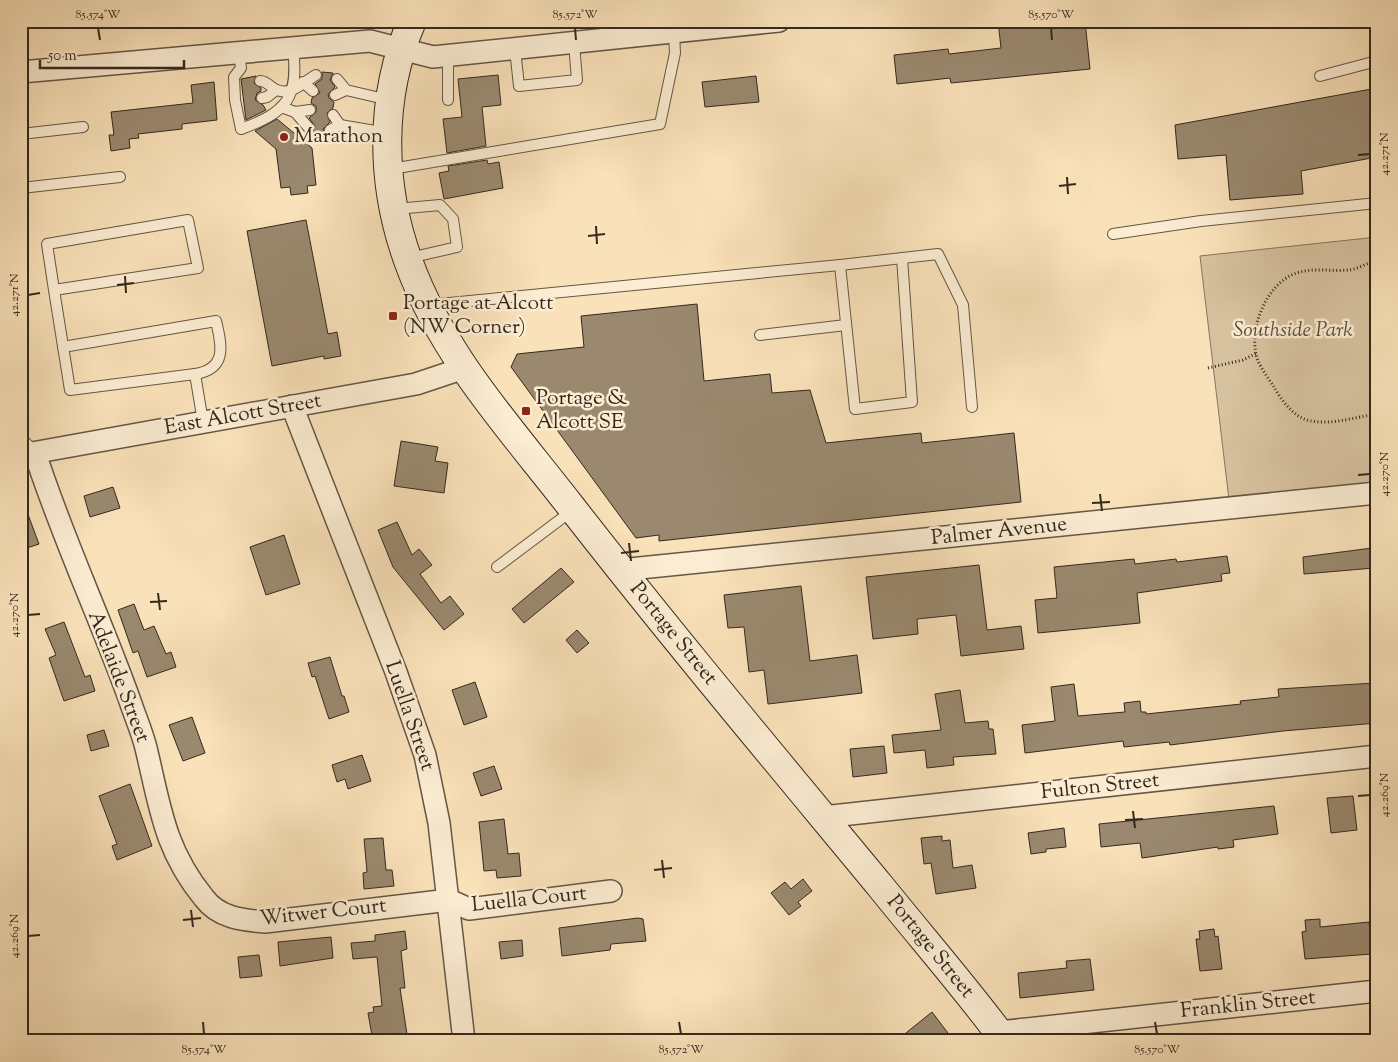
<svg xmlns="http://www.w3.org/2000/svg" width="1398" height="1062" viewBox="0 0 1398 1062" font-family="'Sorts Mill Goudy',serif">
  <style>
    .green { fill: #d7c29f; stroke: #85765e }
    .building { fill: #9a896f; stroke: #33291e }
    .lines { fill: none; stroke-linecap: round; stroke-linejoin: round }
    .service-casing { stroke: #645745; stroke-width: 12 }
    .minor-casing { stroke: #645745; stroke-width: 24 }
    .secondary-casing { stroke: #33291e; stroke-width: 30 }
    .path { stroke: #33291e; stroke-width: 3; stroke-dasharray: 1 2.5; stroke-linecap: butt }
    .service { stroke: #fbecd2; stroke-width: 10 }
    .minor { stroke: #fbecd2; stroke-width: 21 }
    .secondary { stroke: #fbecd2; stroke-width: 28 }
    .ticks { fill: none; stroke: #33291e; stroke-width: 2 }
    .poi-dot { fill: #8f2418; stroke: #fbecd2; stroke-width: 2 }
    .labels { text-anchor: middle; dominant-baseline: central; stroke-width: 5; stroke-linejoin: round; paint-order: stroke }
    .poi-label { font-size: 21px; fill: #33291e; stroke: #fbecd2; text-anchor: start }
    .park-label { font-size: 21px; font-style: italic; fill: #5c4f3e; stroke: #fbecd2 }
    .street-label { font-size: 21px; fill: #33291e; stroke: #fbecd2 }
    .neatline { fill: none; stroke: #33291e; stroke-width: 2 }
    .ticks-label { font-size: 12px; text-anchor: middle; fill: #33291e }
  </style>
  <rect width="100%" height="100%" fill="#f9e1b9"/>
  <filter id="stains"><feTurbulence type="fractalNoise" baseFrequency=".004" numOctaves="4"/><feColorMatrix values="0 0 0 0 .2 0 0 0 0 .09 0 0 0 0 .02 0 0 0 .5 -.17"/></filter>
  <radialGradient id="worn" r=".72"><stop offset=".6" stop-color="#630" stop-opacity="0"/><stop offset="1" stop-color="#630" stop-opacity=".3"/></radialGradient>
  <polygon class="green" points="1377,237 1377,493 1230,508 1200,256"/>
  <g class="building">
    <polygon points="998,21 1085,21 1090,69 951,83 950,78 897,84 894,55 948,49 949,54 1001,48"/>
    <polygon points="322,72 333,73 330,80 335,87 328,94 329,98 334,102 333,108 327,113 330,122 323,129 326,135 311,133 315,126 309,118 316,112 316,106 311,103 312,98 320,93 315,84 322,79"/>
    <polygon points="498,75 501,105 482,107 486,146 447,153 443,119 462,117 458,79"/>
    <polygon points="256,76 254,83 261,88 261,91 257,93 255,100 263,105 266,110 246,120 241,79"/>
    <polygon points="756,76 759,102 705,107 702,82"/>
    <polygon points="214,82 217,120 182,124 182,129 138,134 139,138 129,139 130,148 111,151 109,135 114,135 111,112 193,103 191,85"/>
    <polygon points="1377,88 1377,157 1301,171 1303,194 1230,200 1226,155 1178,159 1175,125"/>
    <polygon points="277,119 312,148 316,185 307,186 308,193 291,195 290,187 281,188 276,149 255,131"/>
    <polygon points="487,160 488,164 499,162 503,188 444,199 439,173 449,171 448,166"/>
    <polygon points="306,220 328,334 337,332 341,356 324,359 324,356 272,366 247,231"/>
    <polygon points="697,304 704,381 770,374 772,393 810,390 826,443 921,433 922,443 1014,433 1021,502 659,541 659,535 636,538 511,367 517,354 584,347 581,316"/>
    <polygon points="401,441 438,447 435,461 448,463 444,493 394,486"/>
    <polygon points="113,487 120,508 90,517 84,496"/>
    <polygon points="21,501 23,501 39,544 21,550"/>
    <polygon points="397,522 412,555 419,549 432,565 420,574 441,603 450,596 464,614 444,630 393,567 378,530"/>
    <polygon points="284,535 300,584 266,595 250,547"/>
    <polygon points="1372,548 1374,568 1304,574 1303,557"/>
    <polygon points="1227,556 1230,573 1221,574 1222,581 1137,593 1140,623 1038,633 1035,600 1057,598 1054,567 1134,559 1135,564 1176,559 1177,562"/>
    <polygon points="979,565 987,630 1021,626 1024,649 961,656 956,615 917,619 918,634 873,639 866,577"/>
    <polygon points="561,568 574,582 524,623 512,609"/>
    <polygon points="801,586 810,661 857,655 862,693 768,704 764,670 749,672 744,627 728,628 724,595"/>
    <polygon points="134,604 144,630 154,626 166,654 171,652 176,667 147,677 138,651 133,653 118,610"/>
    <polygon points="64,622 85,677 90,675 95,691 64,701 49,658 56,655 45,629"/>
    <polygon points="577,630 589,643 577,653 566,640"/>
    <polygon points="330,657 342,696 344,696 349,712 329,719 315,676 312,677 308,663"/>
    <polygon points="475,682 487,717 464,725 452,690"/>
    <polygon points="1374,683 1377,723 1283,731 1170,745 1169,742 1124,747 1123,741 1025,753 1022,725 1055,721 1051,687 1074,684 1078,716 1125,712 1124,703 1140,701 1141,712 1146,712 1146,714 1241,704 1240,701 1279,697 1278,689"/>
    <polygon points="960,690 965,723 988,721 989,729 993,729 996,754 953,757 954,765 927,768 925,750 894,753 892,735 941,730 935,694"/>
    <polygon points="192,717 205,753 183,761 169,725"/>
    <polygon points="104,730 109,746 91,751 87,735"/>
    <polygon points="884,746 887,773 853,777 850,749"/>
    <polygon points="362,755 371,781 348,789 345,779 337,782 332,765"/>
    <polygon points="494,766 502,789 481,796 473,773"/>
    <polygon points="130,784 152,846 117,860 112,846 117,844 99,796"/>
    <polygon points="1353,796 1357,830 1331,833 1327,798"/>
    <polygon points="1274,806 1278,834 1233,840 1234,847 1218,849 1218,847 1142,858 1140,843 1101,847 1099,824"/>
    <polygon points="504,819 508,854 519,853 521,876 497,878 496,870 484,871 479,822"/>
    <polygon points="1064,828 1066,847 1046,849 1046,852 1031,854 1028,833"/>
    <polygon points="942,836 942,841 950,840 953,868 972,865 976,888 936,894 931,863 924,864 921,838"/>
    <polygon points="383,838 386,870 392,870 394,886 364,889 363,873 367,872 364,839"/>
    <polygon points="803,879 812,891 798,902 801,906 789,915 771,893 785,882 791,889"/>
    <polygon points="638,918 643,919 646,941 611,944 610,950 562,956 559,928"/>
    <polygon points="1320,919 1320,927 1369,922 1372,954 1305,959 1302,932 1306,931 1305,920"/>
    <polygon points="1214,929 1215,937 1218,936 1222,969 1200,971 1196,939 1200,939 1199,931"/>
    <polygon points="405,931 407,949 401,951 405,988 400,988 408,1041 373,1041 368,1013 374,1012 373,1007 382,1006 377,957 353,959 351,943 375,941 375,935"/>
    <polygon points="331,937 333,958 280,966 278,942"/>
    <polygon points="522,940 523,956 501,959 499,942"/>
    <polygon points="259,955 262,976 240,978 238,957"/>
    <polygon points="1090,959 1094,990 1020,998 1018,973 1067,968 1066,961"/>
    <polygon points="932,1012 954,1041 896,1041"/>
  </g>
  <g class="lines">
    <g class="service-casing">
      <g id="service">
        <polyline points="515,49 519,86 577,80 574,43"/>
        <path d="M239,53L241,68L234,77L235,100L241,129C287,112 299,98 293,48"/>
        <polyline points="1320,76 1377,61"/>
        <polyline points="337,79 346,90 389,100"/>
        <path d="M260,81C268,81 270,88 277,90C292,96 303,82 316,75"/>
        <polyline points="303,82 313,91"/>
        <polyline points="335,95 346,90"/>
        <polyline points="262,98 267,97 276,90"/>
        <polyline points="448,100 448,55"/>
        <polyline points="281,107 295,112 310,110"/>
        <polyline points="295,112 308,127"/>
        <polyline points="333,115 340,125"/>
        <polyline points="330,130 340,125 387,133"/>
        <polyline points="21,134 83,127"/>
        <polyline points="391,169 660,124 675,53 674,33"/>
        <polyline points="21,188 120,177"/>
        <polyline points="396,209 440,205 453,219 457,247 409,258"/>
        <polyline points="1113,234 1201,221 1377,203"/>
        <polyline points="840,265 855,409 912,402 902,258"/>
        <polyline points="54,290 47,244 188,220 198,268 54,290 70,390 195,374 203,422"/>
        <polyline points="429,305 840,265 938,254 963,305 972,407"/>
        <polyline points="760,335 846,325"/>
        <path d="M63,347L216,321C222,346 227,369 195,374"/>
        <polyline points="21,438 35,452"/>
        <polyline points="497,567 573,510"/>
      </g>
    </g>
    <g class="minor-casing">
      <g id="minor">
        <polyline points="21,72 370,41 433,57 779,21"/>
        <polyline points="292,406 396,672 425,755 439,823 464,1041"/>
        <path d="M35,453C62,537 100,617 130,701C135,716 142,732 146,748C160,806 164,849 204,898C219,918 242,920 265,922L449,900L469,909L611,891"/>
        <polyline points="21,455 416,384 464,368"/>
        <polyline points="620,570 1377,493"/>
        <polyline points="823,817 1377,756"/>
        <polyline points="999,1032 1377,991"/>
      </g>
    </g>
    <g class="secondary-casing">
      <path id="secondary" d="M412,21C379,97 380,185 409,263C442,354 510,428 569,504C670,634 776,760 881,887C922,938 966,988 1005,1041"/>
    </g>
    <g class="path">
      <path d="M1377,259C1368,263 1358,269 1349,270C1327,272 1304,265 1285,279C1262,295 1248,334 1258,361C1262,370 1269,379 1274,387C1280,398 1290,412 1302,418C1323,428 1355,417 1377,414"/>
      <polyline points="1208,368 1243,360 1257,353"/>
    </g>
    <use href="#service" class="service"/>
    <use href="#minor" class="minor"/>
    <use href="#secondary" class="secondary"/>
  </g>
  <path class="ticks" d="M98,28L100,40M575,28L576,40M1051,28L1052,40M1358,155L1370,154M1067,177L1068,194M1059,186L1076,184M596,226L597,244M588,236L605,234M125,276L126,293M117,285L134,283M28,295L40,293M1358,475L1370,474M1100,494L1102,511M1092,503L1110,502M629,543L631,561M621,553L639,551M158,593L160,610M150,602L167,601M28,615L40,614M1358,796L1370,795M1133,811L1135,828M1125,820L1143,819M662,860L664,878M654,870L672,868M191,910L193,927M183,920L201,918M28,936L40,935M203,1022L204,1034M679,1022L681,1034M1155,1022L1157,1034"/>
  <g class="poi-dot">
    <circle cx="284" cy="137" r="5"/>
    <rect x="388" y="311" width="10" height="10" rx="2.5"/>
    <rect x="521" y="406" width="10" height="10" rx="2.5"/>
  </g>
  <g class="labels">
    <g class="poi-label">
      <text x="294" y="137">Marathon</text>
      <text x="403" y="304">Portage at Alcott<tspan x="403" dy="24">(NW Corner)</tspan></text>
      <text x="536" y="399">Portage &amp;<tspan x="536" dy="24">Alcott SE</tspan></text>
    </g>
    <g class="park-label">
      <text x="1293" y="331">Southside Park</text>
    </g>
    <g class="street-label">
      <text transform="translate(243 415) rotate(-10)">East Alcott Street</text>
      <text transform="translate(999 532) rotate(-6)">Palmer Avenue</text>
      <text transform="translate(673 634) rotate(51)">Portage Street</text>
      <text transform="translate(118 677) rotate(69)">Adelaide Street</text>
      <text transform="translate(409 716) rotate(71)">Luella Street</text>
      <text transform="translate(1100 787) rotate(-6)">Fulton Street</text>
      <text transform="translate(529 900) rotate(-6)">Luella Court</text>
      <text transform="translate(323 913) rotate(-6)">Witwer Court</text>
      <text transform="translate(930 947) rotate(51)">Portage Street</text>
      <text transform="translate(1248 1005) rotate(-6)">Franklin Street</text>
    </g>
  </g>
  <rect width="1398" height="1062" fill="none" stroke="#f9e1b9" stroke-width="55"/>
  <path d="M40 60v8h144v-8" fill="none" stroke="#33291e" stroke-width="2.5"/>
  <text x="48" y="60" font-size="15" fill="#33291e" stroke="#fbecd2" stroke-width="4" paint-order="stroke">50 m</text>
  <rect x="28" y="28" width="1342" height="1006" class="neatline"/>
  <g class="ticks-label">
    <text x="98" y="18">85.574°W</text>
    <text x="575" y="18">85.572°W</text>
    <text x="1051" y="18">85.570°W</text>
    <text transform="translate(1384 154) rotate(-90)" y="4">42.271°N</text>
    <text transform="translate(14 295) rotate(-90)" y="4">42.271°N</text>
    <text transform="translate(1384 474) rotate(-90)" y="4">42.270°N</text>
    <text transform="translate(14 615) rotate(-90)" y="4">42.270°N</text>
    <text transform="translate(1384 795) rotate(-90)" y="4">42.269°N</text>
    <text transform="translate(14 936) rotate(-90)" y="4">42.269°N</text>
    <text x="204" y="1053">85.574°W</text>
    <text x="681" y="1053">85.572°W</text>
    <text x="1157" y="1053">85.570°W</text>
  </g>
  <rect width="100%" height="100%" filter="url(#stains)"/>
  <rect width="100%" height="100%" fill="url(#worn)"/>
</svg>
